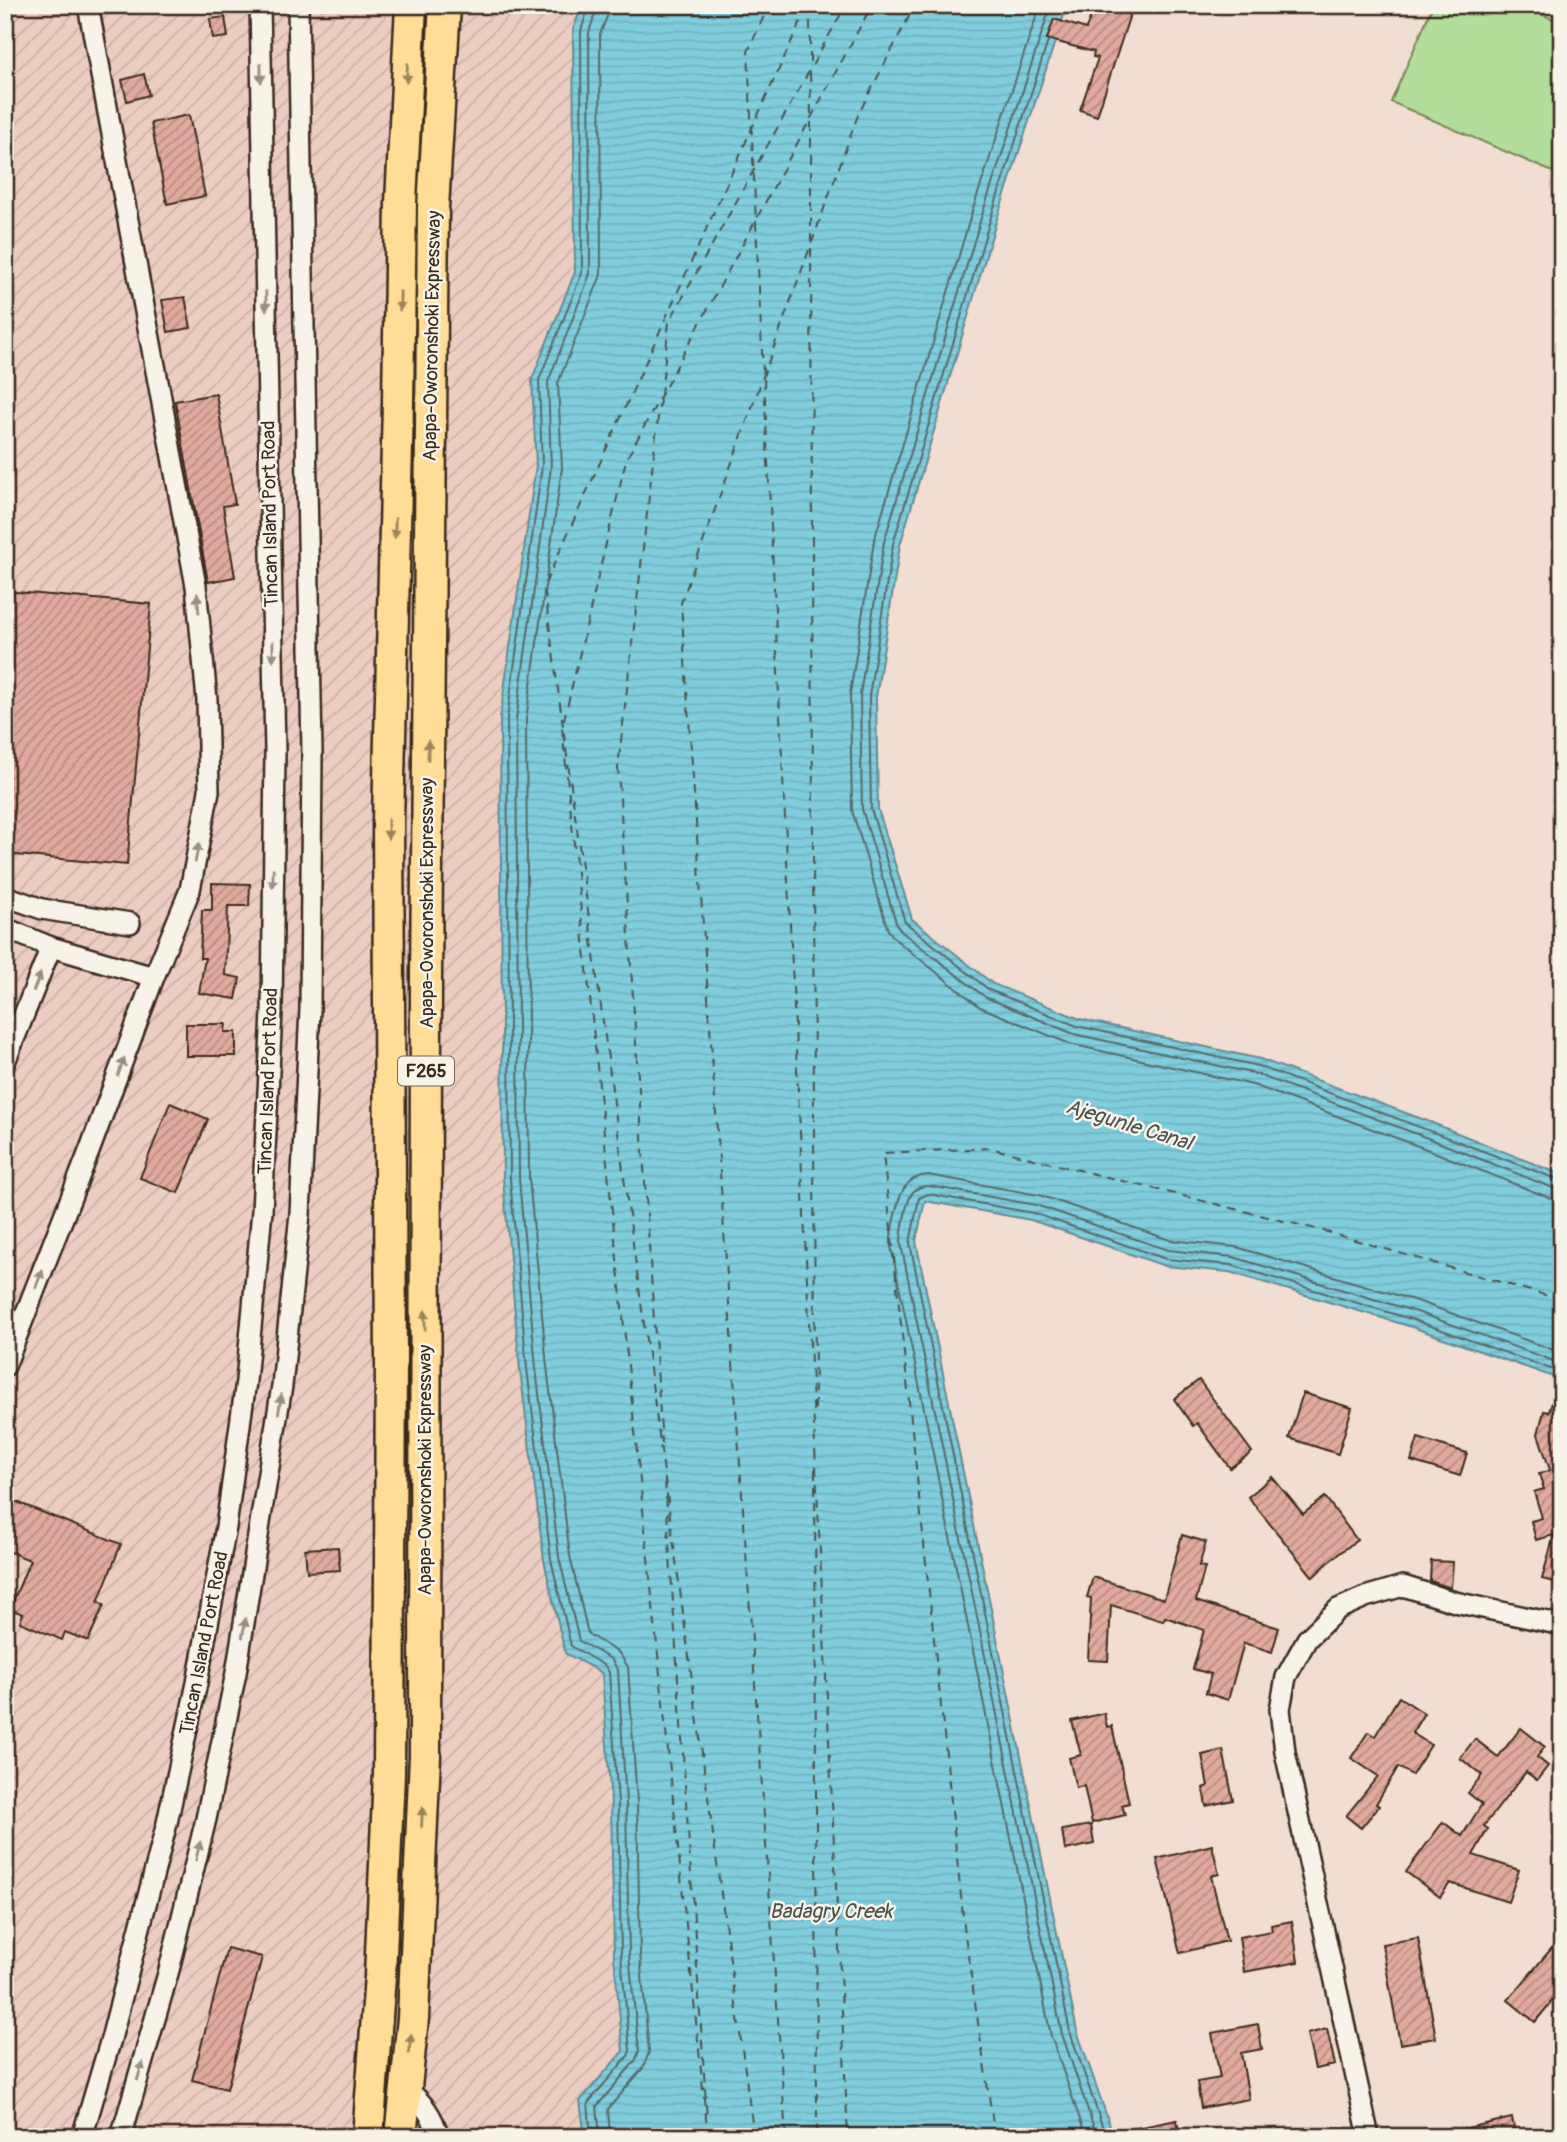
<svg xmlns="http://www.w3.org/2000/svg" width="1567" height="2142" viewBox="0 0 1567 2142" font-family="Pangolin,sans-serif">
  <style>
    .industrial { fill: url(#industrial-furrows) }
    .park { fill: #b3dd9a; stroke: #77845c; stroke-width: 2 }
    .water { fill: url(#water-rules); stroke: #648c91; stroke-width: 2 }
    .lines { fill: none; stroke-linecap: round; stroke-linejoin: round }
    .shore { stroke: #576b6b; stroke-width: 2 }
    .ferry { stroke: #4c534e; stroke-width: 2; stroke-dasharray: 9 7; stroke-linecap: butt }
    .building { fill: url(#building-hatch); stroke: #3b2a1e; stroke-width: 2 }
    .minor-casing { stroke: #3b2a1e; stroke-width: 24 }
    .highway-casing { stroke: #3b2a1e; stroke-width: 35 }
    .minor { stroke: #f7f3e8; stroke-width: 19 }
    .highway { stroke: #ffdd96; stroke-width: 30 }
    .oneway { fill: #998e83 }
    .oneway2 { fill: #9d845a }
    .labels { text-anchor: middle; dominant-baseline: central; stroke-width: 5; stroke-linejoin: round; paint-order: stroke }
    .shield { fill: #f7f3e8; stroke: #73665b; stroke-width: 2 }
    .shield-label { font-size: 18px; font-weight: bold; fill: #3b2a1e }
    .street-label { font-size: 19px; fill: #3b2a1e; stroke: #f7f3e8 }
    .water-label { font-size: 21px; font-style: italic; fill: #4c534e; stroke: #f7f3e8 }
  </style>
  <defs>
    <pattern id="industrial-furrows" width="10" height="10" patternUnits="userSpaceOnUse" patternTransform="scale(1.75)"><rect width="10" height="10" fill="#eccdc2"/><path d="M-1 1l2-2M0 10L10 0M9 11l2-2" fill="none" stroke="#cbb0a6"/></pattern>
    <pattern id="water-rules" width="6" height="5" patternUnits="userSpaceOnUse" patternTransform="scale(1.75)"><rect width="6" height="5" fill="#80cdde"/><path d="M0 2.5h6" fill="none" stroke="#70b0be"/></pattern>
    <pattern id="building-hatch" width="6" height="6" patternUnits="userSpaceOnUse" patternTransform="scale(1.75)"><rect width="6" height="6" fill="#e2a99e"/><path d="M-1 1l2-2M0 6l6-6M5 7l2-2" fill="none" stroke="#b88a80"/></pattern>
  </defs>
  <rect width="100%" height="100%" fill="#f1ddd2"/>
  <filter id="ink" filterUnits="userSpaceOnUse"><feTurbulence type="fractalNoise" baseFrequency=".0143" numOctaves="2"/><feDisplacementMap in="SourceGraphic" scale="14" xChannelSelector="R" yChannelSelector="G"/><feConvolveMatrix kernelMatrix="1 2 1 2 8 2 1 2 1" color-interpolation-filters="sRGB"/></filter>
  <g filter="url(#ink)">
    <polygon class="industrial" points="5,5 637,5 583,339 532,395 536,465 500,718 503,1179 544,1560 565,1652 602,1672 611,1803 614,1956 623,2051 580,2101 585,2137 5,2137"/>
    <polygon class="park" points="1433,5 1520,5 1562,23 1562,176 1391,102"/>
    <polygon class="water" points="583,5 1067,5 996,222 900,545 876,697 878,809 912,919 993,984 1080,1019 1260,1059 1430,1122 1562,1175 1562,1380 1412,1327 1229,1272 1165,1266 1031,1220 925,1201 916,1241 1077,2031 1114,2137 585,2137 580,2101 623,2051 614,1956 611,1803 602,1673 565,1653 544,1560 520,1370 503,1179 500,718 536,465 532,379 575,272 573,29"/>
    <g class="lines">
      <g class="shore">
        <polyline points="589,5 581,31 582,273 539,380 542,466 507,719 510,1179 527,1369 551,1559 571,1646 605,1666 609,1672 618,1803 621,1955 630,2051 628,2056 588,2103 591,2137"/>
        <polyline points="598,5 589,32 590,274 548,382 551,467 516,720 519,1179 536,1369 559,1557 579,1641 611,1659 618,1670 626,1803 629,1955 639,2051 635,2061 597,2106 600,2137"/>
        <polyline points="608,5 608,14 600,34 601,275 558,383 562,468 526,720 529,1178 547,1367 570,1556 588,1634 619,1653 628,1667 637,1802 640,1954 649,2052 643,2068 608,2109 610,2137"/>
        <polyline points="1040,5 971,215 874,541 850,694 852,810 888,930 896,940 980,1007 1070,1044 1253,1085 1421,1147 1550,1198 1562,1200"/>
        <polyline points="1051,5 981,218 884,542 860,695 862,809 897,926 902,932 985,997 1074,1034 1256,1074 1425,1137 1553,1188 1562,1190"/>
        <polyline points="1048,41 990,220 893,544 869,696 871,809 905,922 989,990 1077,1026 1258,1066 1562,1181"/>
        <path d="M1086,2137L1051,2036L891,1246C890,1237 892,1228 894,1219C899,1198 902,1177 928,1175L1039,1195L1170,1240L1236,1247L1420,1302L1562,1353"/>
        <path d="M1097,2137L1062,2034L901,1244C901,1234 906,1200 913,1192C917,1187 923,1186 929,1186L1036,1205L1168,1250L1233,1257L1417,1312L1562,1364"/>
        <polyline points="1106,2137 1070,2032 910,1243 919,1198 928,1194 1033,1213 1166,1259 1231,1265 1414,1320 1562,1373"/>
      </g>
      <g class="ferry">
        <polyline points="810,5 810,67"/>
        <polyline points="810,73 811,116"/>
        <polyline points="811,122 811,242"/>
        <polyline points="811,248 815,1415"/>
        <polyline points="763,374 748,51 769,5"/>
        <polyline points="764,379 848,2137"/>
        <polyline points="661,395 669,322 846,5"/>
        <polyline points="660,400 618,767 662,1444"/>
        <polyline points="815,1469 817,2137"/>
        <polyline points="665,1481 707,2118"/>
        <polyline points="708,2137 562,728 626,460 872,5"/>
        <polyline points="754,2137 544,586 808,5"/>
        <polyline points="786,2137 681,603 858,115 915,5"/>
        <polyline points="995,2137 965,1935 883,1153 990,1148 1320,1230 1562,1300"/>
      </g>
    </g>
    <g class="building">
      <polygon points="1099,5 1133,5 1097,116 1080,110 1098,58 1093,57 1094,52 1047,39 1054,19 1086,29 1093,10 1097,11"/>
      <polygon points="225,17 228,37 213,39 210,19"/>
      <polygon points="144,74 149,95 127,101 122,80"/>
      <polygon points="189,115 205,196 167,204 151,123"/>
      <polygon points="185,297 191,328 168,332 162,300"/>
      <polygon points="216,394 235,504 223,506 235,577 208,582 175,401"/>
      <polygon points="5,591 151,604 127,865 5,854"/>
      <polygon points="212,883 250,884 249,906 228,906 225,975 240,978 236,999 199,993 205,958 200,958 202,910 212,910"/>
      <polygon points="186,1024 226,1024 225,1032 236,1032 236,1056 186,1056"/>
      <polygon points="170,1103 208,1119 178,1193 140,1178"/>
      <polygon points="1199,1380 1252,1452 1230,1468 1197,1423 1193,1426 1174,1399"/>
      <polygon points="1558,1384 1562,1385 1562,1584 1542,1579 1554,1535 1536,1540 1531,1521 1542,1518 1534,1492 1544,1489 1539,1474 1550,1470 1538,1434 1544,1411 1549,1412"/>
      <polygon points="1303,1393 1352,1408 1338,1454 1289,1438"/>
      <polygon points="1418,1438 1467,1453 1460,1476 1411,1461"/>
      <polygon points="1272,1477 1303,1514 1325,1497 1357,1540 1333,1558 1313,1577 1248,1497"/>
      <polygon points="12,1500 121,1544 98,1602 104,1605 88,1641 65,1632 62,1640 20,1622 23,1614 10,1609 30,1560 5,1550 5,1518"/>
      <polygon points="1182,1535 1206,1542 1199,1566 1205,1567 1196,1601 1279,1628 1272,1652 1244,1643 1228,1700 1206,1693 1211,1674 1193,1669 1204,1630 1165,1617 1163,1621 1111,1605 1108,1661 1088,1660 1091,1598 1087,1597 1093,1577 1164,1599"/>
      <polygon points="338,1547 340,1570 307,1572 305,1549"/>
      <polygon points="1431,1561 1453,1562 1451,1588 1430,1581"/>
      <polygon points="1399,1697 1424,1713 1412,1733 1431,1745 1412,1775 1398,1767 1376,1804 1379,1806 1361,1828 1346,1816 1378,1776 1351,1758 1368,1732 1375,1736"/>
      <polygon points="1104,1713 1107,1727 1112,1726 1129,1803 1122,1805 1125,1815 1092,1823 1084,1786 1076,1788 1069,1758 1081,1755 1072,1721"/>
      <polygon points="1521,1728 1545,1747 1537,1757 1548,1766 1537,1780 1526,1772 1484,1826 1488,1829 1473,1855 1519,1870 1508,1902 1450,1883 1440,1897 1406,1872 1443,1822 1462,1836 1482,1804 1468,1793 1482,1775 1460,1758 1475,1739 1498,1757"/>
      <polygon points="1223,1750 1233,1800 1206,1806 1203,1788 1208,1786 1202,1755"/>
      <polygon points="1091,1825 1094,1844 1065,1850 1062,1830"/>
      <polygon points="1212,1845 1219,1874 1211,1876 1227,1941 1180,1953 1157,1859"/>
      <polygon points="1292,1921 1298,1962 1244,1972 1239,1937 1272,1931 1271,1925"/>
      <polygon points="1562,1936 1562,1989 1535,2022 1508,2000"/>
      <polygon points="1418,1938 1436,2038 1400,2044 1382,1944"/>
      <polygon points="227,1948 262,1957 227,2089 192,2080"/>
      <polygon points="1258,2024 1262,2049 1241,2053 1249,2099 1201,2108 1197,2082 1220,2078 1212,2033"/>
      <polygon points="1327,2029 1335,2065 1315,2069 1307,2034"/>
      <polygon points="1512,2118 1516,2137 1458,2137 1458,2130"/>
      <polygon points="1177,2120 1180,2137 1133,2137 1132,2129"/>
    </g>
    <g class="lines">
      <g class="minor-casing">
        <g id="minor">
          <polyline points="5,896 42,909 130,923"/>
          <polyline points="5,928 51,947 154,977"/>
          <polyline points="5,1062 51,947"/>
          <polyline points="5,1366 90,1149 154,977 190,890 209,791 207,700 196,586 88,5"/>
          <path d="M406,2088C423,2103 432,2114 439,2137"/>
          <polyline points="82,2137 111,2039 167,1823 197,1683 226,1527 246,1381 262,1211 272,1012 275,752 260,5"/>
          <polyline points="121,2137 169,1970 206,1819 236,1673 282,1386 300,1214 310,1009 312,752 298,5"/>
          <polyline points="1369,2137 1285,1752 1280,1709 1286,1677 1307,1639 1338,1609 1365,1597 1403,1586 1455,1602 1562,1625"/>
        </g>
      </g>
      <g class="highway-casing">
        <g id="highway">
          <polyline points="368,2137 380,1976 389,1774 391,1357 388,822 398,403 401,202 411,5"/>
          <polyline points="401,2137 413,2018 425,1756 426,975 433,208 445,5"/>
        </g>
      </g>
      <use href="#minor" class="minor"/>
      <use href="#highway" class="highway"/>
    </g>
    <defs><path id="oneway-solid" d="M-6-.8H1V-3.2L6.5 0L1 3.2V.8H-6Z" transform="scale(1.75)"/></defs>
    <g class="oneway">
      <use href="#oneway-solid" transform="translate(261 73) rotate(89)"/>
      <use href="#oneway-solid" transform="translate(266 301) rotate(89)"/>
      <use href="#oneway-solid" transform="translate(198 603) rotate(-95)"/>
      <use href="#oneway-solid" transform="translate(273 651) rotate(89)"/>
      <use href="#oneway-solid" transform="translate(197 853) rotate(-79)"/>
      <use href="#oneway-solid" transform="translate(273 878) rotate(91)"/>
      <use href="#oneway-solid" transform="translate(37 982) rotate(-68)"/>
      <use href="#oneway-solid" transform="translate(121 1067) rotate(-70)"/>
      <use href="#oneway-solid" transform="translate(39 1279) rotate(-69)"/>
      <use href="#oneway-solid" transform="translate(280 1404) rotate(-81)"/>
      <use href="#oneway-solid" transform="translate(244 1628) rotate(-80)"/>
      <use href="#oneway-solid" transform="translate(198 1851) rotate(-76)"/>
      <use href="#oneway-solid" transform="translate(140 2071) rotate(-74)"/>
    </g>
    <g class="oneway2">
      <use href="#oneway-solid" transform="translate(407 73) rotate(93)"/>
      <use href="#oneway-solid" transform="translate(400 301) rotate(91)"/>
      <use href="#oneway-solid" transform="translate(395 528) rotate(91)"/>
      <use href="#oneway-solid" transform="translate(428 750) rotate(-90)"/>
      <use href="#oneway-solid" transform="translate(388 829) rotate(90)"/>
      <use href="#oneway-solid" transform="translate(425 1320) rotate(-90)"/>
      <use href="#oneway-solid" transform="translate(422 1817) rotate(-87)"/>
      <use href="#oneway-solid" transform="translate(410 2044) rotate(-84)"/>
    </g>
  </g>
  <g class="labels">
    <rect class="shield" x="398" y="1056.5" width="56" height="29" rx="5"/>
    <g class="shield-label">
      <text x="426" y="1071">F265</text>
    </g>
    <g class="street-label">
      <text transform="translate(432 336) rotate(-89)">Apapa-Oworonshoki Expressway</text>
      <text transform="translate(270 514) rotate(-91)">Tincan Island Port Road</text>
      <text transform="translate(427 903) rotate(-90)">Apapa-Oworonshoki Expressway</text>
      <text transform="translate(268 1081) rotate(-88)">Tincan Island Port Road</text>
      <text transform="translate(425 1470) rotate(-90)">Apapa-Oworonshoki Expressway</text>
      <text transform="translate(204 1643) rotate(-79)">Tincan Island Port Road</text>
    </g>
    <g class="water-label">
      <text transform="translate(1129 1125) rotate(17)">Ajegunle Canal</text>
      <text x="831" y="1911">Badagry Creek</text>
    </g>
  </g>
  <rect width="1567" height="2142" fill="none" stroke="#f7f3e8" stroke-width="28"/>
  <rect x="14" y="14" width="1539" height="2114" fill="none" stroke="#3b2a1e" stroke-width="2.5" filter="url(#ink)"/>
</svg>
